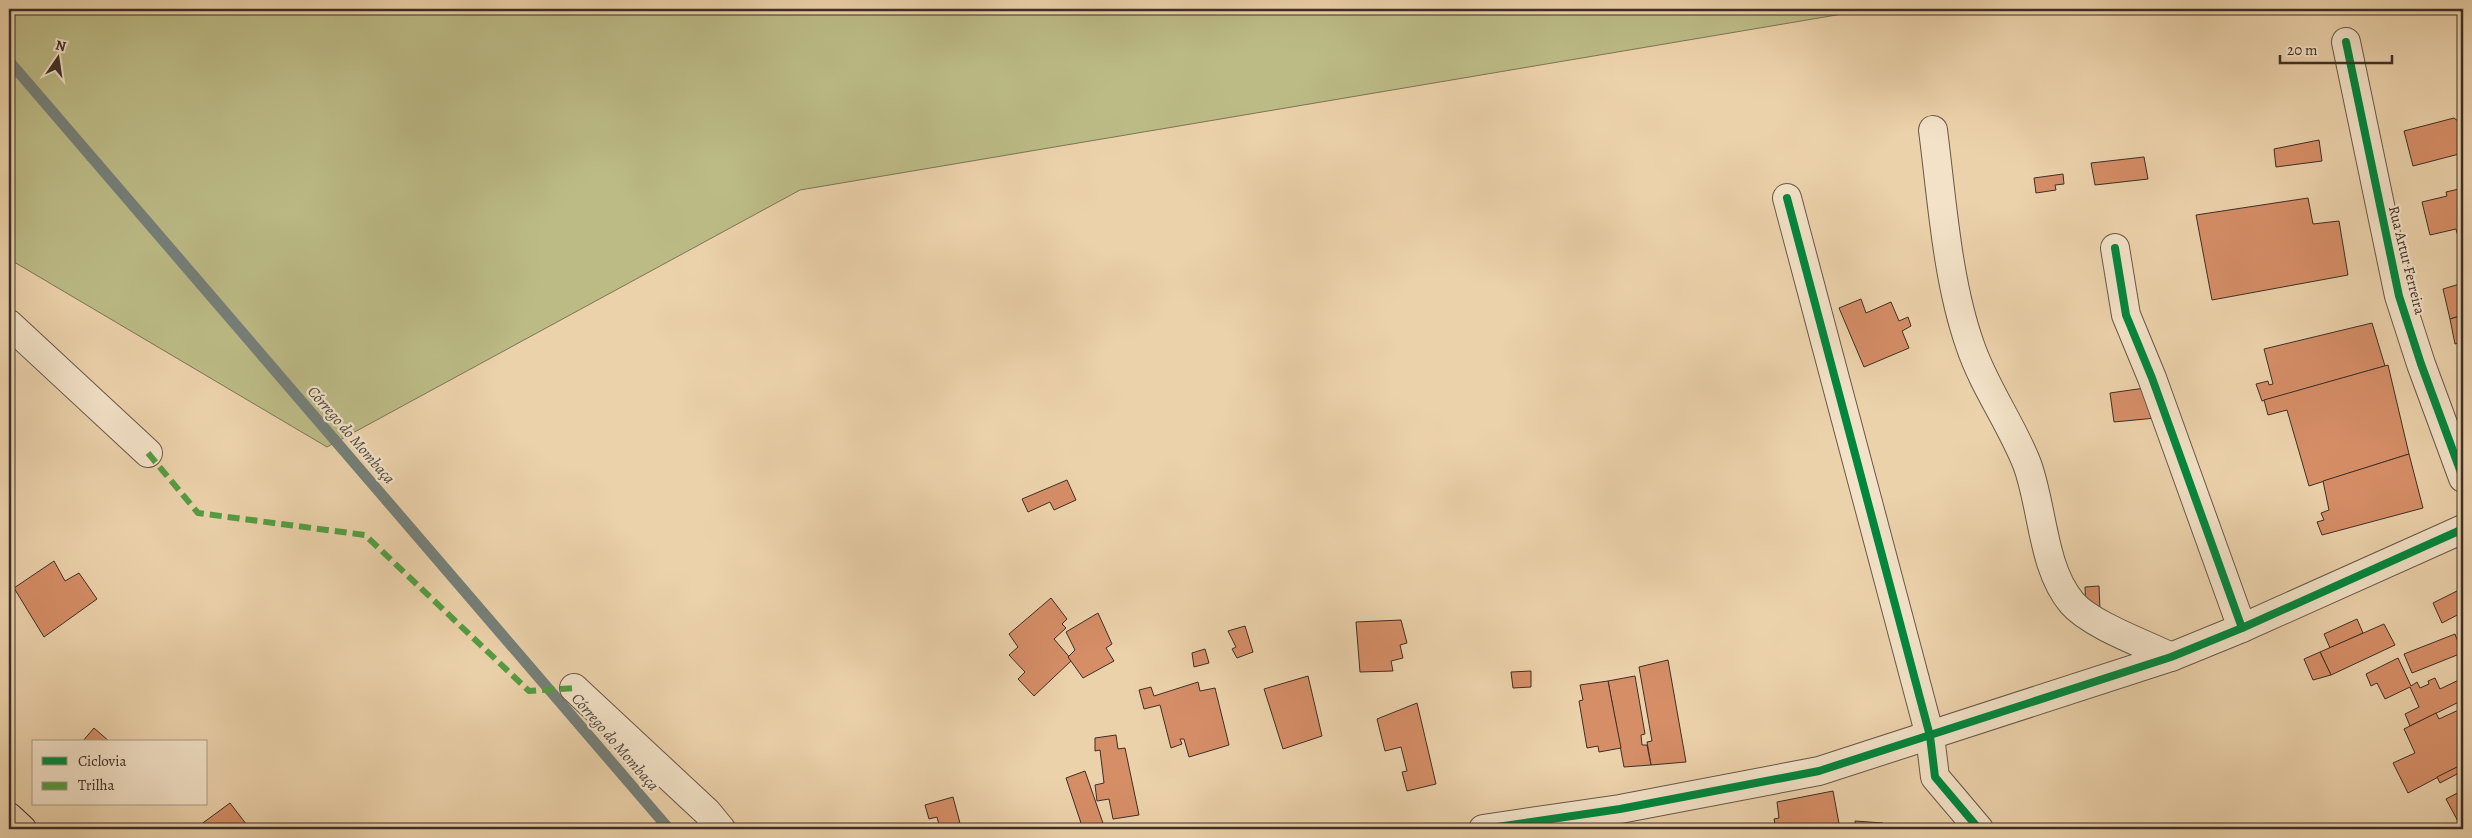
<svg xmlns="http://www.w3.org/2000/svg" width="2472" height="838" viewBox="0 0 2472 838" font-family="Alegreya,serif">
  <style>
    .green { fill: #bcbb86; stroke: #7c7556 }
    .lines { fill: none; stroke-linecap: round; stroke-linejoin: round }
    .stream { stroke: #75807a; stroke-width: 11 }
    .building { fill: #d68e67; stroke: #3d2f27 }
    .minor-casing { stroke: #695848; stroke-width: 30 }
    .major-casing { stroke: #3d2f27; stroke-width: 30 }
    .minor { stroke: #f3e2c8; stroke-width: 28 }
    .major { stroke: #ecd2ab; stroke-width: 28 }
    .quiet { stroke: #539d41; stroke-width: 6; stroke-dasharray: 12 6; stroke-linecap: butt }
    .cycleway-casing { stroke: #f3e2c8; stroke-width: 11 }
    .cycleway { stroke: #00873e; stroke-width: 8 }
    .labels { text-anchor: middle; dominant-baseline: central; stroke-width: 4.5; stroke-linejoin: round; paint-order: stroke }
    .street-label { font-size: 15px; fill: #3d2f27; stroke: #f3e2c8 }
    .water-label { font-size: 16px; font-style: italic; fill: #504a43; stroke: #f3e2c8 }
  </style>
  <rect width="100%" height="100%" fill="#ecd2ab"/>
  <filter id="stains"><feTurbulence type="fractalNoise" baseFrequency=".004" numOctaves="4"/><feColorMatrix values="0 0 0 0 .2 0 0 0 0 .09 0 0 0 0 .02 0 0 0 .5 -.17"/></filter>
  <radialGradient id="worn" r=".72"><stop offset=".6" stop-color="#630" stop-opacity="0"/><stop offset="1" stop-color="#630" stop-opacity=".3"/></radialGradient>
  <polygon class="green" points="9,9 1872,9 800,190 327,447 9,259"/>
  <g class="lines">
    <polyline class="stream" points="9,61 669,829"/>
  </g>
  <g class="building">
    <polygon points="2454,118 2463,125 2463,153 2413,166 2404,131"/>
    <polygon points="2319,140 2322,161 2276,167 2274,149"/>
    <polygon points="2144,157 2148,179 2095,185 2091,163"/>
    <polygon points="2063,174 2064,184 2055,185 2056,190 2036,193 2034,178"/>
    <polygon points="2463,188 2463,255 2456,229 2430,235 2422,202 2447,196 2446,192"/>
    <polygon points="2308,198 2313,224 2339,221 2348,275 2212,300 2196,215"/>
    <polygon points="2463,283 2463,315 2450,319 2443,289"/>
    <polygon points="1861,299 1866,313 1891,302 1899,321 1908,317 1911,326 1902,331 1909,348 1864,367 1839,308"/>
    <polygon points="2463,315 2463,342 2455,344 2450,319"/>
    <polygon points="2372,323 2385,366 2262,401 2256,384 2268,381 2269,385 2273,384 2264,349"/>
    <polygon points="2388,365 2409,454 2309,486 2287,410 2268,415 2264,400"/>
    <polygon points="2152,387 2156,418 2114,422 2110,393"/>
    <polygon points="2409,454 2423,508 2322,535 2317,522 2324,520 2321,513 2329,510 2323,481"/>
    <polygon points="1067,480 1076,500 1054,510 1050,502 1028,512 1022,499"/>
    <polygon points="54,561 65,581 79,573 97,599 44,637 14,588"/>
    <polygon points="2099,586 2100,610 2086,611 2085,587"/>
    <polygon points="2457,591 2463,602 2463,612 2442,623 2433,603"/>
    <polygon points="1051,598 1067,619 1062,624 1066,628 1054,639 1072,660 1034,696 1018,679 1025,672 1009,655 1018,647 1009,634"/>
    <polygon points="1098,613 1112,644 1106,648 1114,661 1083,678 1068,657 1075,650 1066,632"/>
    <polygon points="2357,619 2363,633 2330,648 2324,634"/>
    <polygon points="1401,620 1407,643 1400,645 1403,658 1391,661 1393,671 1360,672 1356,622"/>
    <polygon points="2384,624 2395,645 2331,675 2320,652"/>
    <polygon points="1245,626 1253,652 1237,658 1232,649 1236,647 1228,631"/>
    <polygon points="2455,634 2462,653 2412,673 2404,654"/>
    <polygon points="1205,649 1209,663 1194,667 1192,653"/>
    <polygon points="2320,652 2331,675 2313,680 2304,659"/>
    <polygon points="2398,658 2411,686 2417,682 2420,688 2429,684 2428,681 2435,678 2440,689 2463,678 2463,700 2410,726 2405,714 2419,707 2410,687 2385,699 2377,683 2371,686 2366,674"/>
    <polygon points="1668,660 1686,762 1651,765 1647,742 1652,741 1639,667"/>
    <polygon points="1531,671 1531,687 1513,688 1511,672"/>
    <polygon points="1308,676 1322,736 1283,749 1264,689"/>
    <polygon points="1635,676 1645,734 1641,735 1642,745 1647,745 1651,765 1624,767 1608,681"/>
    <polygon points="1608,681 1621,748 1599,752 1598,746 1587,748 1579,701 1583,700 1580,685"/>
    <polygon points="1198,682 1200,691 1215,688 1229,745 1189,757 1184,739 1180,739 1182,744 1171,748 1160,705 1144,709 1139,690 1151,687 1154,696"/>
    <polygon points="1417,703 1436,784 1407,791 1402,772 1407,771 1401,747 1385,751 1377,719"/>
    <polygon points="2463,708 2463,754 2458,756 2463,764 2408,793 2393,763 2415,753 2404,729 2436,713 2439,719"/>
    <polygon points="94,728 110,742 82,742"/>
    <polygon points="1116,735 1118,749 1125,748 1139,815 1113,819 1109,799 1097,801 1095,785 1104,783 1100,750 1095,751 1095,738"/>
    <polygon points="2463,764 2463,783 2462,783 2457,774 2440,783 2437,777"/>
    <polygon points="1085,771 1105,829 1083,829 1066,778"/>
    <polygon points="2463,790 2463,826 2461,827 2446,799"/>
    <polygon points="1833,791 1840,829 1776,829 1774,819 1779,818 1777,802"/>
    <polygon points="953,797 961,827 969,825 970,829 940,829 937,817 929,819 925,805"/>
    <polygon points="230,803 250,829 196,828"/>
    <polygon points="1855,821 1883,823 1882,829 1856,829"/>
  </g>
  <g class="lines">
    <g class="minor-casing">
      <g id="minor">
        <polyline points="2346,42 2399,296 2421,364 2463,478"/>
        <path d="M1933,130C1942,199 1947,280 1970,345C1984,387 2011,423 2027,464C2043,507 2042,568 2072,603C2091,625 2145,644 2171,657"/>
        <polyline points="1787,198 1930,736 1935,777 1979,829"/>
        <polyline points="2115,248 2126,315 2152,378 2242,628"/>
        <polyline points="9,324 148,453"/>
        <polyline points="574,688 707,812 721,829"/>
        <polyline points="1483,829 1620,809 1819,771 2171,657 2242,628 2463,529"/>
      </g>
    </g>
    <g class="major-casing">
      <polyline id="major" points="9,817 22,829"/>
    </g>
    <use href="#minor" class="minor"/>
    <use href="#major" class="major"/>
    <polyline class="quiet" points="148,453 198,513 365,535 529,691 574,688"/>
    <g class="cycleway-casing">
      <g id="cycleway">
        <polyline points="2346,42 2399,296 2421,364 2463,478"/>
        <polyline points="1787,198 1930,736 1935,777 1979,829"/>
        <polyline points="2115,248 2126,315 2152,378 2242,628"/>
        <polyline points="1483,829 1620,809 1819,771 2171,657 2242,628 2463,529"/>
      </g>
    </g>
    <use href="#cycleway" class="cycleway"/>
  </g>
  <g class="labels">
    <g class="street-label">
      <text transform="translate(2407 260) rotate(76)">Rua Artur Ferreira</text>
    </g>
    <g class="water-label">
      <text transform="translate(351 435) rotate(49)">Córrego do Mombaça</text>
      <text transform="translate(615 742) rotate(49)">Córrego do Mombaça</text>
    </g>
  </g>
  <rect width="2472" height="838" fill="none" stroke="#ecd2ab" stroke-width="30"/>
  <rect x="10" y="10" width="2452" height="818" fill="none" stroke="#3d2f27" stroke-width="2.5"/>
  <rect x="15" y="15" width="2442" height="808" fill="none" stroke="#3d2f27"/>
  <rect x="32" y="740" width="175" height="65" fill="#f3e2c8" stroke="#aa9a88"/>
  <rect x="42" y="757" width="25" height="8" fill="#00873e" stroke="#aa9a88"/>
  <text x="78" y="766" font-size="15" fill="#3d2f27">Ciclovia</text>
  <rect x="42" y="782" width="25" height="8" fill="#539d41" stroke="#aa9a88"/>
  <text x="78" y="790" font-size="15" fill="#3d2f27">Trilha</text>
  <g transform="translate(58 58) rotate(13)" stroke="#f3e2c8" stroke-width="4" paint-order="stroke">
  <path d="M0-4L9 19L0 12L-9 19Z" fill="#3d2f27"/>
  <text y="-8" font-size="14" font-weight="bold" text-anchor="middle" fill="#3d2f27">N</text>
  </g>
  <path d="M2280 55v8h112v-8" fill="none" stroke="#3d2f27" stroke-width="2.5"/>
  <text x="2287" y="55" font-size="15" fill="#3d2f27" stroke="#f3e2c8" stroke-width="4" paint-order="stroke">20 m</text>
  <rect width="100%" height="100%" filter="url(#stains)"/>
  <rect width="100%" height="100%" fill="url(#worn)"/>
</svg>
